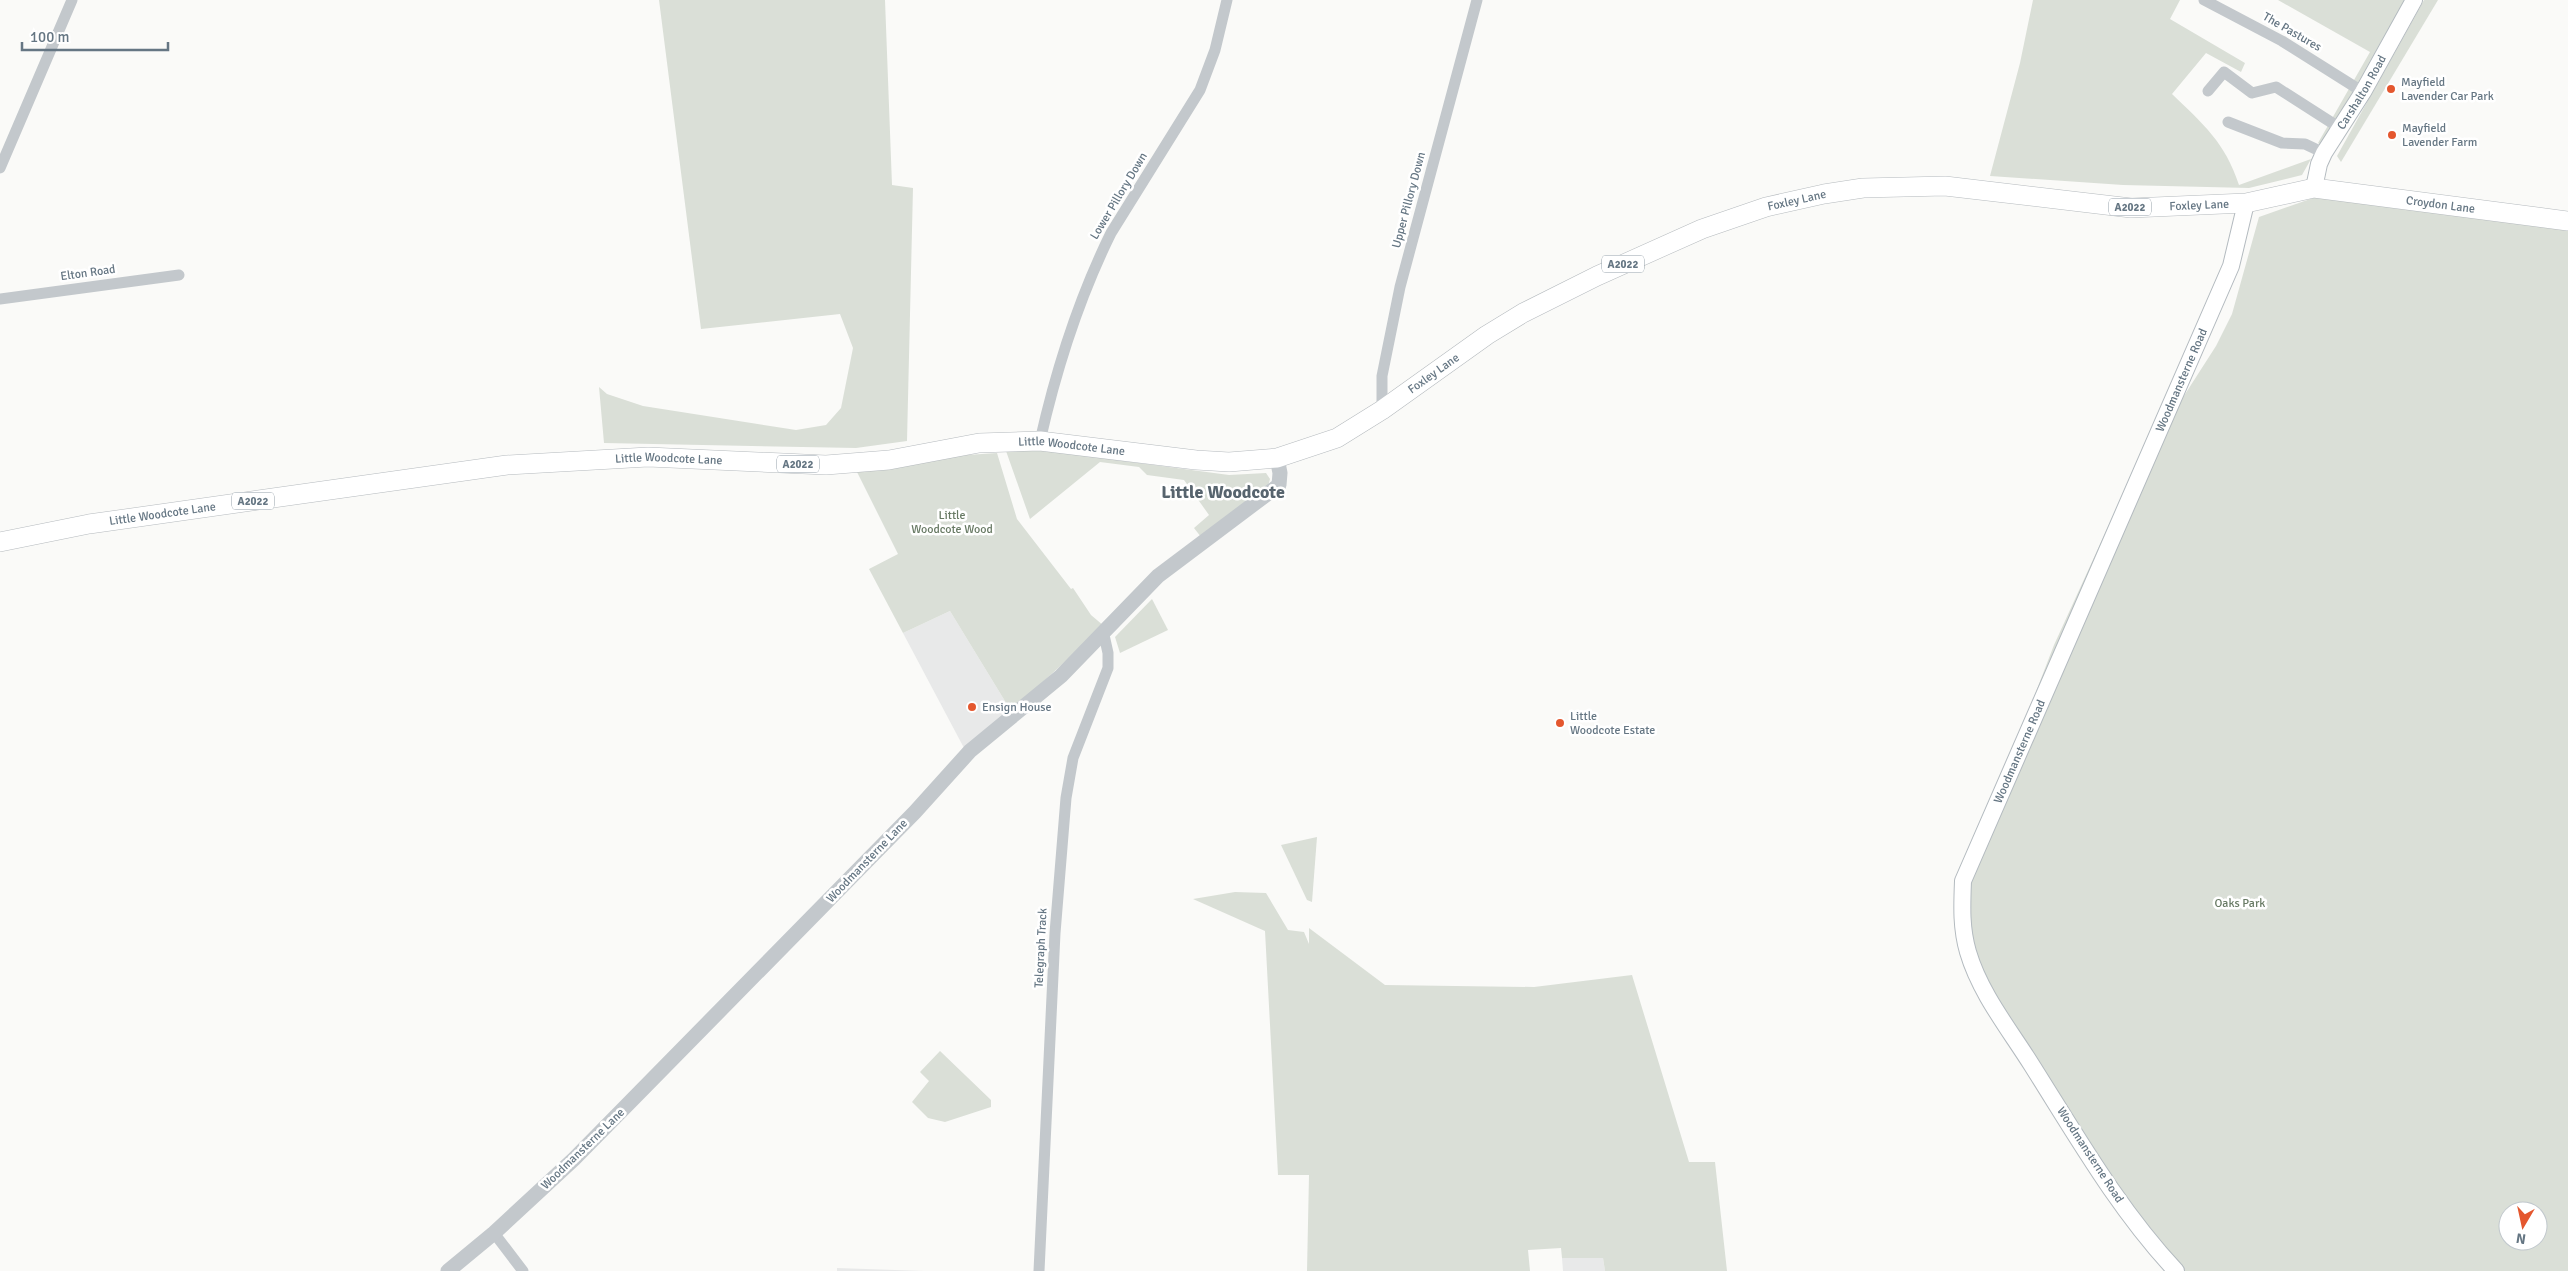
<svg xmlns="http://www.w3.org/2000/svg" width="2568" height="1271" viewBox="0 0 2568 1271" font-family="Signika,sans-serif">
  <style>
    .built { fill: #e8e9e9 }
    .green { fill: #dadfd7; fill-rule: evenodd }
    .lines { fill: none; stroke-linecap: round; stroke-linejoin: round }
    .secondary-casing { stroke: #b3babf; stroke-width: 18 }
    .primary-casing { stroke: #b5babe; stroke-width: 20 }
    .minor { stroke: #c3c8cc; stroke-width: 11 }
    .tertiary { stroke: #c3c8cc; stroke-width: 15 }
    .secondary { stroke: #fff; stroke-width: 16 }
    .primary { stroke: #fff; stroke-width: 19 }
    .poi-dot { fill: #e4572e; stroke: #fff; stroke-width: 2 }
    .labels { text-anchor: middle; dominant-baseline: central; stroke-width: 5; stroke-linejoin: round; paint-order: stroke }
    .shield { fill: #fff; stroke: #939fa8; stroke-width: 1 }
    .shield-label { font-size: 11px; font-weight: bold; fill: #657683 }
    .street-label { font-size: 12px; fill: #657683; stroke: #fff }
    .poi-label { font-size: 12px; fill: #657683; stroke: #fff; text-anchor: start }
    .park-label { font-size: 12px; fill: #687a64; stroke: #fff }
    .district-label { font-size: 18px; font-weight: bold; fill: #57646e; stroke: #fff }
  </style>
  <rect width="100%" height="100%" fill="#fafaf8"/>
  <g class="built">
    <polygon points="950,611 1011,711 964,748 903,633"/>
    <polygon points="1562,1258 1603,1258 1605,1271 1563,1271"/>
    <polygon points="837,1268 924,1271 837,1271"/>
  </g>
  <g class="green">
    <polygon points="659,0 885,0 892,185 913,188 907,441 856,448 604,443 599,387 607,394 643,406 796,430 826,425 841,408 853,348 840,314 701,329"/>
    <path d="M2033,0H2180L2170,19L2245,63L2241,72L2206,53L2172,94C2203,124 2225,142 2239,185L2311,159L2302,175L2249,188L2123,185L1990,176L2020,63Z"/>
    <polygon points="2278,0 2405,0 2324,148 2318,143 2370,52"/>
    <polygon points="2424,0 2438,0 2341,162 2337,156"/>
    <path d="M2316,197L2568,221V1271H2179L2156,1249L1969,954L1963,881L2054,645L2128,483L2216,346L2232,314L2259,217ZM2508,1211H2538V1241H2508Z"/>
    <polygon points="1041,450 1229,475 1266,473 1270,479 1268,486 1201,537 1194,528 1209,515 1184,480 1147,475 1139,467 1100,462 1030,519 1006,451"/>
    <polygon points="997,453 1017,519 1071,589 1073,588 1091,615 1104,626 1011,711 950,611 903,633 869,569 898,554 857,472 952,456"/>
    <polygon points="1152,599 1168,630 1120,653 1115,637"/>
    <polygon points="1317,837 1312,902 1307,900 1281,845"/>
    <polygon points="1235,892 1266,893 1288,930 1304,932 1309,944 1309,928 1385,985 1534,987 1632,975 1689,1162 1715,1162 1727,1271 1605,1271 1603,1258 1562,1258 1561,1248 1528,1250 1530,1271 1307,1271 1309,1175 1278,1175 1265,931 1193,899"/>
    <polygon points="940,1051 991,1100 991,1107 945,1122 928,1118 912,1102 929,1081 920,1072"/>
  </g>
  <g class="lines">
    <g class="secondary-casing">
      <g id="secondary">
        <path id="s1" d="M2314,188L2319,164L2324,153L2363,92L2414,0"/>
        <path id="s2" d="M2176,1271C2118,1209 2076,1135 2031,1064C2009,1029 1980,993 1968,952C1961,928 1962,906 1963,881L2231,266L2246,203"/>
      </g>
    </g>
    <g class="primary-casing">
      <g id="primary">
        <path id="s3" d="M0,542L89,524L507,465L648,457L826,465L889,460L979,443L1040,441L1196,460L1229,462L1277,458L1337,438L1382,410L1487,335L1523,313L1597,276L1702,229L1766,207L1824,194L1863,188L1945,186L2131,208L2246,203L2314,188L2568,221"/>
      </g>
    </g>
    <g class="minor">
      <polyline points="2204,0 2282,41 2363,92"/>
      <polyline points="2208,91 2224,72 2252,93 2276,87 2340,128"/>
      <polyline points="2228,122 2282,143 2305,144 2324,153"/>
      <polyline points="0,168 72,0"/>
      <polyline points="0,299 179,275"/>
      <polyline points="1382,410 1382,376 1400,287 1477,0"/>
      <path d="M1040,441C1056,370 1079,298 1111,233L1200,90L1215,50L1227,0"/>
      <polyline points="494,1233 523,1271"/>
      <polyline points="1039,1271 1055,933 1066,798 1073,758 1108,668 1108,653 1104,635"/>
    </g>
    <polyline class="tertiary" points="448,1271 494,1233 574,1159 915,812 970,751 1061,676 1158,576 1279,485 1280,473 1277,458"/>
    <use href="#secondary" class="secondary"/>
    <use href="#primary" class="primary"/>
  </g>
  <g class="poi-dot">
    <circle cx="2391" cy="89" r="5"/>
    <circle cx="2392" cy="135" r="5"/>
    <circle cx="972" cy="707" r="5"/>
    <circle cx="1560" cy="723" r="5"/>
  </g>
  <g class="labels">
    <g class="shield">
      <rect x="2109" y="198.5" width="42" height="17" rx="4"/>
      <rect x="1602" y="255.5" width="42" height="17" rx="4"/>
      <rect x="777" y="455.5" width="42" height="17" rx="4"/>
      <rect x="232" y="492.5" width="42" height="17" rx="4"/>
    </g>
    <g class="shield-label">
      <text x="2130" y="207">A2022</text>
      <text x="1623" y="264">A2022</text>
      <text x="798" y="464">A2022</text>
      <text x="253" y="501">A2022</text>
    </g>
    <g class="street-label">
      <text transform="translate(2292 32) rotate(30)">The Pastures</text>
      <text stroke="none"><textPath href="#s1" startOffset="108">Carshalton Road</textPath></text>
      <text transform="translate(1119 196) rotate(-59)">Lower Pillory Down</text>
      <text transform="translate(1409 200) rotate(-75)">Upper Pillory Down</text>
      <text stroke="none"><textPath href="#s3" startOffset="1871">Foxley Lane</textPath></text>
      <text stroke="none"><textPath href="#s3" startOffset="2276">Foxley Lane</textPath></text>
      <text stroke="none"><textPath href="#s3" startOffset="2520">Croydon Lane</textPath></text>
      <text transform="translate(88 273) rotate(-8)">Elton Road</text>
      <text stroke="none"><textPath href="#s3" startOffset="1466">Foxley Lane</textPath></text>
      <text stroke="none"><textPath href="#s2" startOffset="1000">Woodmansterne Road</textPath></text>
      <text stroke="none"><textPath href="#s3" startOffset="1080">Little Woodcote Lane</textPath></text>
      <text stroke="none"><textPath href="#s3" startOffset="675">Little Woodcote Lane</textPath></text>
      <text stroke="none"><textPath href="#s3" startOffset="165">Little Woodcote Lane</textPath></text>
      <text stroke="none"><textPath href="#s2" startOffset="595">Woodmansterne Road</textPath></text>
      <text transform="translate(867 861) rotate(-46)">Woodmansterne Lane</text>
      <text transform="translate(1041 948) rotate(-87)">Telegraph Track</text>
      <text transform="translate(583 1149) rotate(-44)">Woodmansterne Lane</text>
      <text transform="translate(2090 1155) rotate(57)">Woodmansterne Road</text>
    </g>
    <g class="poi-label">
      <text x="2401" y="82">Mayfield<tspan x="2401" dy="14">Lavender Car Park</tspan></text>
      <text x="2402" y="128">Mayfield<tspan x="2402" dy="14">Lavender Farm</tspan></text>
      <text x="982" y="707">Ensign House</text>
      <text x="1570" y="716">Little<tspan x="1570" dy="14">Woodcote Estate</tspan></text>
    </g>
    <g class="park-label">
      <text x="952" y="515">Little<tspan x="952" dy="14">Woodcote Wood</tspan></text>
      <text x="2240" y="903">Oaks Park</text>
    </g>
    <g class="district-label">
      <text x="1223" y="492">Little Woodcote</text>
    </g>
  </g>
  <g transform="translate(2523 1226) rotate(189)"><circle r="24" fill="#ffffff" stroke="#c1c8cd"/>
  <path d="M0-4L9 19L0 12L-9 19Z" fill="#e4572e"/>
  <text y="-8" font-size="14" font-weight="bold" text-anchor="middle" fill="#657683">N</text>
  </g>
  <path d="M22 42v8h146v-8" fill="none" stroke="#657683" stroke-width="2.5"/>
  <text x="30" y="42" font-size="15" fill="#657683" stroke="#ffffff" stroke-width="4" paint-order="stroke">100 m</text>
</svg>
